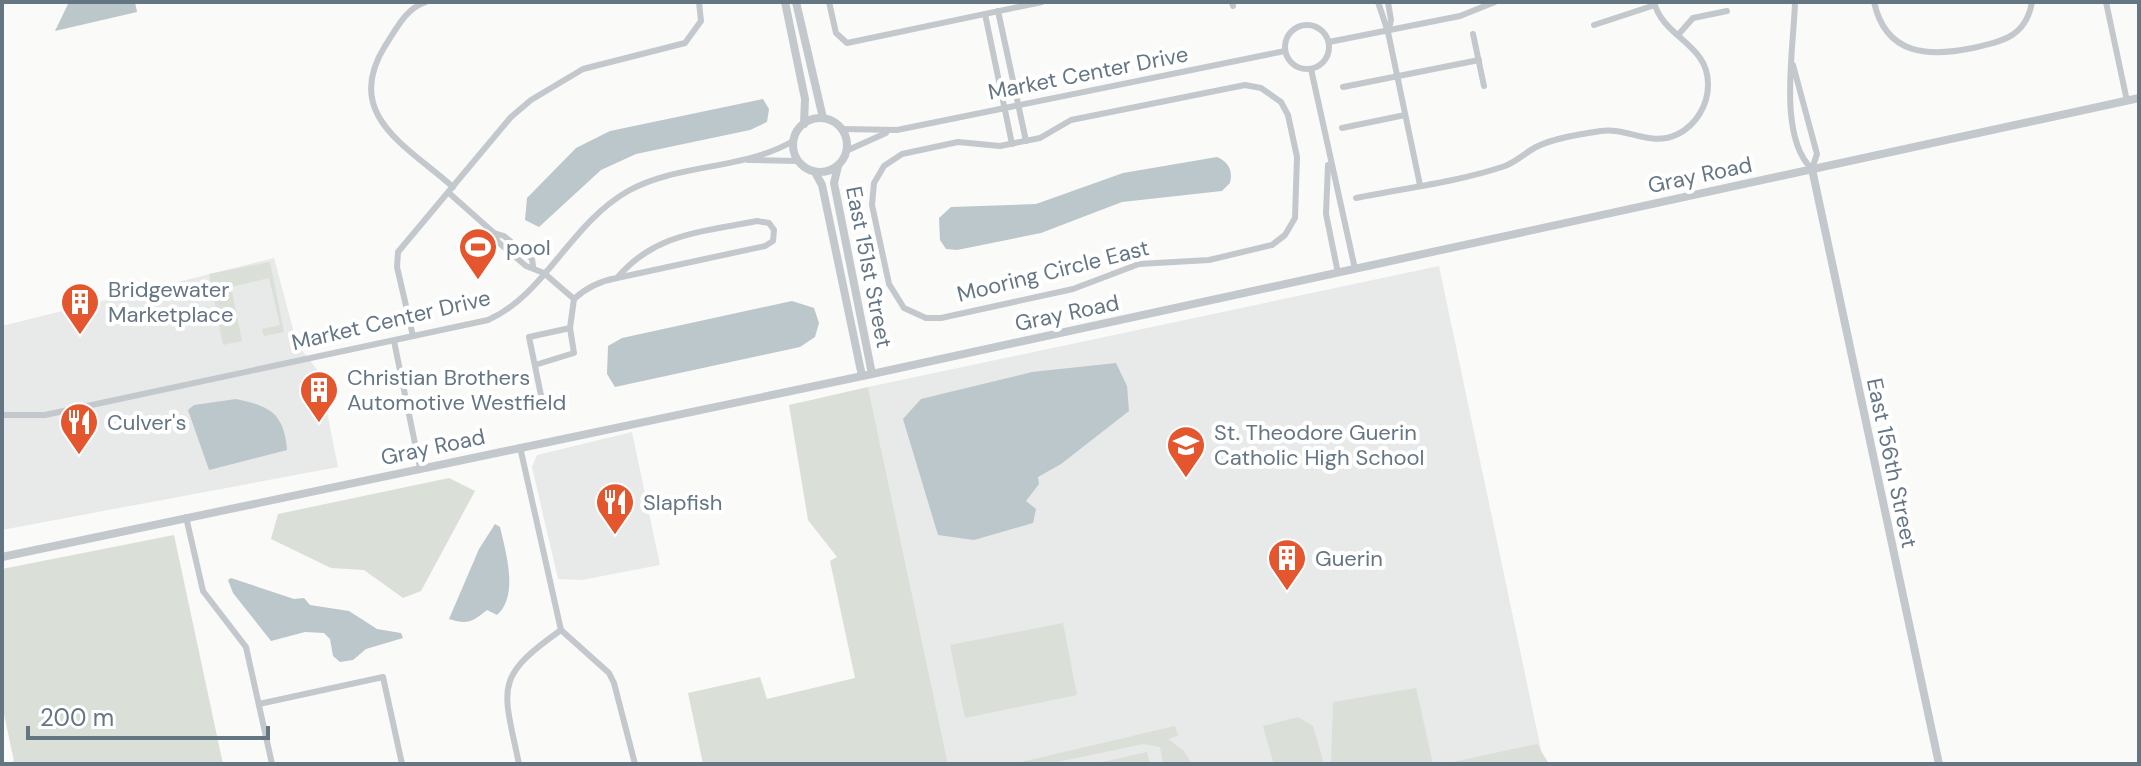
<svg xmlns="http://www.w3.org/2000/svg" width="2141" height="766" viewBox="0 0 2141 766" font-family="'DM Sans',sans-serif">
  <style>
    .built { fill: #e8e9e9 }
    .green { fill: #dadfd7 }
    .water { fill: #bbc7cb }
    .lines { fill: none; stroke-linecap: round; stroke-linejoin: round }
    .minor { stroke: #c3c8cc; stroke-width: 6 }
    .tertiary { stroke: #c3c8cc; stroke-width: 8 }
    .labels { text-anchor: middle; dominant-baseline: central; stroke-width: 8; stroke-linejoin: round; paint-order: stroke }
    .street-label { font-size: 22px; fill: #657683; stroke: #fff }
    .poi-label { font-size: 22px; fill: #657683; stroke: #fff; text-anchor: start }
  </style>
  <rect width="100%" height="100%" fill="#fafaf8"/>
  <g class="built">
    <polygon points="274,258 297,344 319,372 338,467 2,530 2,326"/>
    <polygon points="1439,266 1544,764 948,764 868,387"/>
    <polygon points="632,432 660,565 582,580 558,579 532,467 537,455"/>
  </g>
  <g class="green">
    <polygon points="270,262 284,332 264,336 262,329 280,325 269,278 231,287 242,341 223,345 209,274"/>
    <polygon points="868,387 948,764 703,764 688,693 760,677 767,699 855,678 830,561 837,557 808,520 789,405"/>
    <polygon points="449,478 475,491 421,591 403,598 364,570 331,568 271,539 278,514"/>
    <polygon points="174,535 223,764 9,764 14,761 2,705 2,569"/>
    <polygon points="1063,623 1077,695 965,718 950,645"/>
    <polygon points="1416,688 1433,764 1331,764 1333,702"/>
    <polygon points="1298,717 1313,726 1324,764 1270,764 1273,762 1263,726"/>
    <polygon points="1175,726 1178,736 1168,739 1183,750 1192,764 1163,764 1160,747 1143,744 1048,764 1013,764"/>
    <polygon points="1537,744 1549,764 1444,764"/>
    <polygon points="1147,752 1150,764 1094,764"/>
  </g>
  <g class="water">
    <polygon points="69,2 135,2 137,12 55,31"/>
    <polygon points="763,99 769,109 767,122 750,130 636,154 601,170 539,227 525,220 527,198 576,148 610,131"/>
    <path d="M1217,157C1229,162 1233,171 1230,183L1222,191L1122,202L1041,233L957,250L946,249L940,240L939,218L951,207L1036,204L1123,173Z"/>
    <polygon points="792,301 814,308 819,323 815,337 800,347 615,387 607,374 608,346 622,338"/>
    <polygon points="1116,363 1127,386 1129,411 1061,464 1038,477 1039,484 1026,501 1036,509 1033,523 974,540 938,535 903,419 921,399 1032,372"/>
    <path d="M236,399C270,406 284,413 287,450L209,470L188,410L194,405Z"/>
    <path d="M495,524L500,527C506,553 519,596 497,615L487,610C472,622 468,625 449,619L479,549Z"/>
    <polygon points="231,578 294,599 304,598 310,605 349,611 377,629 401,633 403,638 366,649 353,660 340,662 333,656 330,639 324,633 305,632 271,641 233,593 228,580"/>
  </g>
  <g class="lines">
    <g class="minor">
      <path d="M426,2C405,9 397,28 385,46C342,115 407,146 453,187"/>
      <polyline points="829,2 836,33 847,43 1042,2"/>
      <polyline points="1232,2 1233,6"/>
      <polyline points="1378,2 1388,32 1420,185"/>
      <polyline points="1388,2 1391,20 1388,32"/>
      <path d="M1874,2C1886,56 1929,57 1973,48C2004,41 2026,36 2032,2"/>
      <polyline points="2106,2 2127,101"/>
      <polyline points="998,11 1026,141"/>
      <polyline points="985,14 1012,144"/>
      <polyline points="1594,25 1655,5"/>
      <circle cx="1307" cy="47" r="22"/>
      <polyline points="1473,34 1484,86"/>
      <polyline points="1678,35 1693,18 1727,11"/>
      <polyline points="1329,42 1460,16 1495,2"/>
      <path d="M1793,65L1817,154L1812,169C1777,136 1794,47 1795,2"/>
      <polyline points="1311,69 1355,269"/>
      <polygon points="1245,85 1261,88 1281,102 1288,115 1297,157 1295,218 1285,235 1272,245 1209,260 1139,264 1073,289 941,318 926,318 904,308 889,284 872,205 874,183 884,166 902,154 958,142 1000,146 1040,138 1071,120"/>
      <polyline points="1343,87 1479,60"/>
      <polyline points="1342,128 1405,115"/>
      <polyline points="842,129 897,130 1285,51"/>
      <polyline points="846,151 886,133"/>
      <polyline points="748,160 798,161"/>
      <polyline points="1328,165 1326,214 1338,273"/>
      <polyline points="449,193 494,233 498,242 526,266 544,273 574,299"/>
      <path d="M1356,198C1405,188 1458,182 1505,166C1516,162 1525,153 1536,147C1554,138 1580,134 1601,131C1628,127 1650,148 1678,134C1696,125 1708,105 1708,85C1709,44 1663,38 1654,2"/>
      <polyline points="494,233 504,236 532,259 533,266"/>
      <path d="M574,299C587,287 600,281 617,278L765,246L773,241L774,230L769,223L757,221C702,232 655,233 617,278"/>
      <polyline points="413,336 397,267 398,252 511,117 531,100 583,69 685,43 701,21 699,2"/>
      <polyline points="394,341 420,468"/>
      <polyline points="535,365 574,353 570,328"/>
      <polyline points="543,405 529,337 570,328 574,299"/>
      <path d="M2,415H45L488,320C545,295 570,224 628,191C679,163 744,170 793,141"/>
      <polyline points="520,447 561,630 609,673 614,683 635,764"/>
      <polyline points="186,517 203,591 246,647 272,764"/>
      <polyline points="259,704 383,677 402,764"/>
      <path d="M519,764C503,687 493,678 561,630"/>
    </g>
    <g class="tertiary">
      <polyline points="785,2 805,99 804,124"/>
      <polyline points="796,2 823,118"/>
      <circle cx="820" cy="145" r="27"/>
      <polyline points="838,166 834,183 872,374"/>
      <polyline points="1812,169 1939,764"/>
      <polyline points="815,172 822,185 862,376"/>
      <polyline points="2,557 872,374 2139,98"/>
    </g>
  </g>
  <defs>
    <g id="stadium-pin" transform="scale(2)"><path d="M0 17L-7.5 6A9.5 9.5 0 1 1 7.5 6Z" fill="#e4572e" stroke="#fff"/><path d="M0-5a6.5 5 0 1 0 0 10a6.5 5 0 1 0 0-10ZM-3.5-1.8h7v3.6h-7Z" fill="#fff"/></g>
    <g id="building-pin" transform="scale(2)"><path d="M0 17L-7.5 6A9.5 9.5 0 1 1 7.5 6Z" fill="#e4572e" stroke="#fff"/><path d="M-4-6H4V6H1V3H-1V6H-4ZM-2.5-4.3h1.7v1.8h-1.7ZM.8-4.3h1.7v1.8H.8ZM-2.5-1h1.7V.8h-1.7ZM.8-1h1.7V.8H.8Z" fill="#fff"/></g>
    <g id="restaurant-pin" transform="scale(2)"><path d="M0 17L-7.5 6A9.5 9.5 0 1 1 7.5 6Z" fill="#e4572e" stroke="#fff"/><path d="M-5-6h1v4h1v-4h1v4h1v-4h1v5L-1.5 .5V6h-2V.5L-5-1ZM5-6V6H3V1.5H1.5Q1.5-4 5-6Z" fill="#fff"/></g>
    <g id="school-pin" transform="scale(2)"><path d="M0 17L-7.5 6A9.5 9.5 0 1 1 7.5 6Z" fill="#e4572e" stroke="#fff"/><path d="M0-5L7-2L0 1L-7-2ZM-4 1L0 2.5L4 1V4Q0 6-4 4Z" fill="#fff"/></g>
  </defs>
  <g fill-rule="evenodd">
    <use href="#stadium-pin" x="478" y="247"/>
    <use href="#building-pin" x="80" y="302"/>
    <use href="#building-pin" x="319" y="390"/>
    <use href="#restaurant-pin" x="79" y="422"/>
    <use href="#school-pin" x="1186" y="445"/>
    <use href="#restaurant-pin" x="615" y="502"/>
    <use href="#building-pin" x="1287" y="558"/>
  </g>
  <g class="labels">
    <g class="street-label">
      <text transform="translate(1088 73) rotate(-11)">Market Center Drive</text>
      <text transform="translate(1700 175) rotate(-12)">Gray Road</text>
      <text transform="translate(869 267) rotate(79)">East 151st Street</text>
      <text transform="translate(1053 271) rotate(-14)">Mooring Circle East</text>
      <text transform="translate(1067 313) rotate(-12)">Gray Road</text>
      <text transform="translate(391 320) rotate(-13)">Market Center Drive</text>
      <text transform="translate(433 447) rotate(-12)">Gray Road</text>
      <text transform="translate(1892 463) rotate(78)">East 156th Street</text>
    </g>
    <g class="poi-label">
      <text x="506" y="247">pool</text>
      <text x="108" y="289">Bridgewater<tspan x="108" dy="25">Marketplace</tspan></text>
      <text x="347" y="377">Christian Brothers<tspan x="347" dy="25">Automotive Westfield</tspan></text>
      <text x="107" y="422">Culver's</text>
      <text x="1214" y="432">St. Theodore Guerin<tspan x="1214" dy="25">Catholic High School</tspan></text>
      <text x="643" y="502">Slapfish</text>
      <text x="1315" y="558">Guerin</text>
    </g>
  </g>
  <rect width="2141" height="766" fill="none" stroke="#657683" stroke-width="8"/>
  <path d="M28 726v12h240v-12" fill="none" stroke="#657683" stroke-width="4"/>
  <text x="40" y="726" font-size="24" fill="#657683" stroke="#ffffff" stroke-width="6" paint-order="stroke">200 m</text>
</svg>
